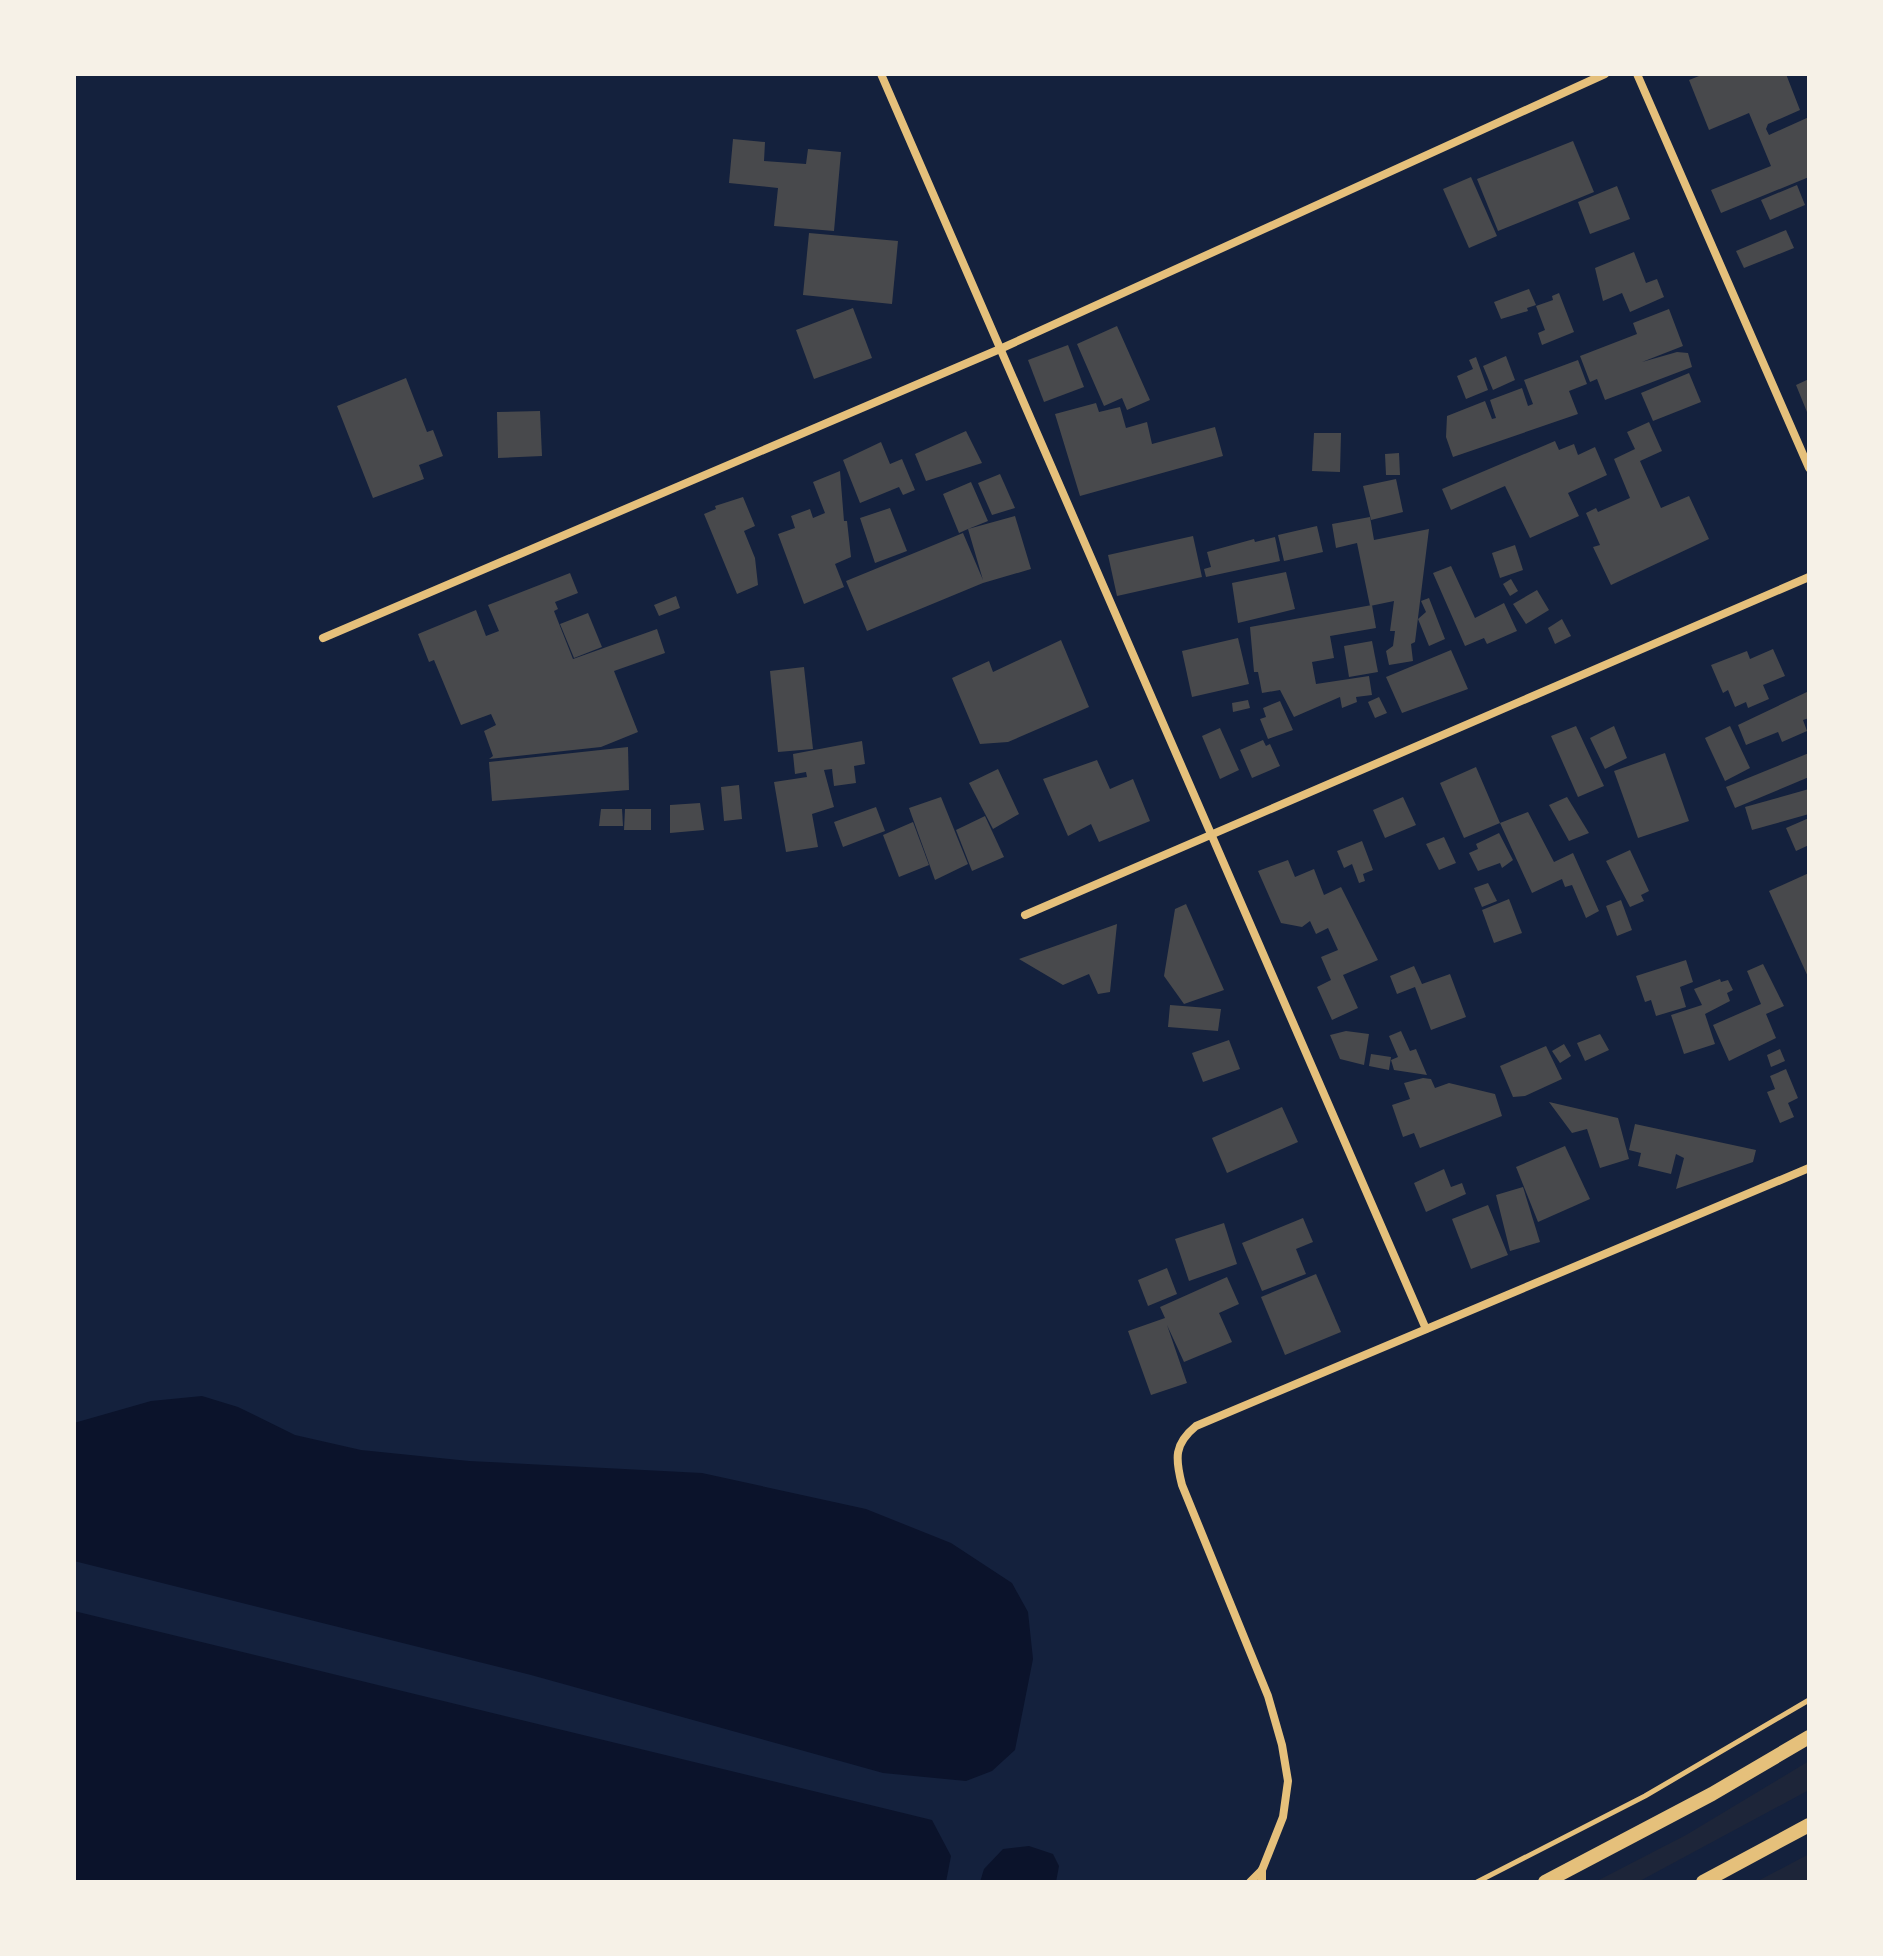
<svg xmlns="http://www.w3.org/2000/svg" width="1883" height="1956" viewBox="0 0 1883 1956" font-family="'PT Sans Narrow',sans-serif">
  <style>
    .green { fill: #1d2539 }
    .water { fill: #0b132b }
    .building { fill: #48494c }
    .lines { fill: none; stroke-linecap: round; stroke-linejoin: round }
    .path { stroke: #e5c07b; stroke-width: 5 }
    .minor { stroke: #e5c07b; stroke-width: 8 }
    .tertiary { stroke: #e5c07b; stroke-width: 14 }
  </style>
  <rect width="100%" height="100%" fill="#14213d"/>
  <g class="green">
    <polygon points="1809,1761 1809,1790 1638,1882 1595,1882 1686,1835"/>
    <polygon points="1809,1854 1809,1882 1756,1882"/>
  </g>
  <g class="water">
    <polygon points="202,1396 238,1407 295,1435 361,1450 469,1461 702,1473 866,1509 951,1543 1012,1583 1028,1612 1033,1659 1015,1750 992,1771 966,1781 883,1773 531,1675 74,1561 74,1423 151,1401"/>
    <polygon points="74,1611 932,1820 951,1856 946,1882 74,1882"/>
    <polygon points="1029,1846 1053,1854 1059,1866 1056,1882 980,1882 984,1869 1003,1849"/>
  </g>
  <g class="building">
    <polygon points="1704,74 1786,74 1800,110 1768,124 1766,129 1769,135 1809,117 1809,177 1721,213 1711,190 1771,166 1749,113 1709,130 1689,80"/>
    <polygon points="733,139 765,142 764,161 806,164 808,149 841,152 834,231 774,226 778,188 729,183"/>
    <polygon points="1573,141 1594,192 1498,231 1477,179"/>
    <polygon points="1471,177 1497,236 1469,248 1443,189"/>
    <polygon points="1797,185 1805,205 1770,220 1761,200"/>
    <polygon points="1617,186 1630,219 1590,234 1578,202"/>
    <polygon points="1786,230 1794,248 1744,268 1736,251"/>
    <polygon points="809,233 898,241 892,304 803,295"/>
    <polygon points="1634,252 1646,283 1657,279 1664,297 1630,312 1622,293 1603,301 1595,268"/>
    <polygon points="1529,289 1536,305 1527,308 1528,311 1501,319 1494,302"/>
    <polygon points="1559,293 1574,332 1542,345 1538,333 1545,330 1536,306 1553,300 1552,296"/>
    <polygon points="853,308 872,358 814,379 796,330"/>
    <polygon points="1669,309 1683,346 1642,362 1677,352 1688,353 1692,367 1605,400 1597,379 1590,382 1580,356 1637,334 1633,323"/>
    <polygon points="1117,326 1150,400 1127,410 1122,398 1104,406 1077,344"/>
    <polygon points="1068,345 1084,387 1044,402 1028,360"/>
    <polygon points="1506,356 1515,380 1493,390 1483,366"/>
    <polygon points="1476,357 1488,390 1466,399 1457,376 1473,369 1469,360"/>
    <polygon points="1578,360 1587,384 1569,391 1578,414 1453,457 1446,437 1447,416 1485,401 1492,419 1496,418 1490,400 1522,388 1528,406 1533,404 1524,380"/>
    <polygon points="1689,373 1701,402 1653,421 1641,393"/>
    <polygon points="406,378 427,432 433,430 443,456 419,465 424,479 373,498 337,406"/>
    <polygon points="1809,379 1809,417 1796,385"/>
    <polygon points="1096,403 1099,412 1120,407 1126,428 1147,422 1152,444 1215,427 1223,456 1080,496 1055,414"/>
    <polygon points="540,411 542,456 498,458 497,412"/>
    <polygon points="1649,422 1662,451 1640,461 1661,508 1689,496 1709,539 1611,585 1593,547 1600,545 1586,513 1596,508 1598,512 1630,498 1614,459 1635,449 1627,432"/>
    <polygon points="966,431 982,463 926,481 915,454"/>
    <polygon points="1314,433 1341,433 1340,472 1312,471"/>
    <polygon points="1555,441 1559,450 1574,444 1578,455 1595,447 1607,475 1568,493 1579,516 1530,538 1505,486 1451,510 1442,489"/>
    <polygon points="881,442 890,464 902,459 915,490 903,495 899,487 860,503 843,460"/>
    <polygon points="1399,453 1400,475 1386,475 1385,454"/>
    <polygon points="840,471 844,521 847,521 851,557 835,564 844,587 804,604 778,534 795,528 791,516 810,509 813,518 825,513 813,482"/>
    <polygon points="1000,474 1015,508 992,515 978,483"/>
    <polygon points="1396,479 1403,512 1371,520 1363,486"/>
    <polygon points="971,482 988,521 968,529 1015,516 1031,569 983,583 867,631 846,581 963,533 983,580 968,529 959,533 943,494"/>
    <polygon points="743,497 755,526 744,531 755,558 758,585 737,594 704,514 716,509 715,506"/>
    <polygon points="890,508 907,551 875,563 860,518"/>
    <polygon points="1370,517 1374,540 1429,529 1415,642 1411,644 1413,661 1389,665 1386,651 1393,646 1395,631 1390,631 1394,601 1370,606 1357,543 1336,548 1332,524"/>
    <polygon points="1317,526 1323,552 1284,561 1278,535"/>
    <polygon points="1193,536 1202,577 1117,596 1108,555"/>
    <polygon points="1275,537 1280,561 1206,577 1204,569 1211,567 1207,552 1254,539 1255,542"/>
    <polygon points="1515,545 1523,570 1500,578 1492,553"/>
    <polygon points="1451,566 1475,618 1504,603 1517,631 1487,644 1484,638 1465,646 1433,573"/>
    <polygon points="1286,572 1295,609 1238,623 1232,583"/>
    <polygon points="570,573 578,593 555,602 558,609 554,611 573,659 657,629 665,653 614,671 638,732 601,747 489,759 493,756 484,731 496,725 491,714 461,725 434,660 429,662 418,634 476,610 486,636 499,631 488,605"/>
    <polygon points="1511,579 1518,591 1510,596 1503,584"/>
    <polygon points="1537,590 1549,610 1526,624 1513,604"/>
    <polygon points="676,596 680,608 659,616 654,605"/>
    <polygon points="1429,598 1445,639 1429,646 1418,619 1426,612 1421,601"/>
    <polygon points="1372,605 1376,628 1330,636 1334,658 1312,662 1316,684 1369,676 1372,695 1356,697 1357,702 1342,708 1340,697 1294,717 1280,690 1262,693 1258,672 1254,672 1250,627"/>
    <polygon points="588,613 602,647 574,658 560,624"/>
    <polygon points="1562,619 1571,636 1555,644 1548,628"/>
    <polygon points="1238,638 1249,684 1192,697 1182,651"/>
    <polygon points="1061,640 1089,707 1008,742 980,744 952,678 989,661 993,672"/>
    <polygon points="1372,641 1378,672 1349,677 1344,646"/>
    <polygon points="1773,649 1785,676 1763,685 1769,699 1748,708 1746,702 1735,707 1728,690 1723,693 1711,665 1747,651 1750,659"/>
    <polygon points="1451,650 1468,689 1402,713 1386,677"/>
    <polygon points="804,667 813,749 778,752 770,671"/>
    <polygon points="1809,691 1809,718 1803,720 1807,731 1782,742 1778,732 1746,745 1738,725"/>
    <polygon points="1379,697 1387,713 1375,718 1368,702"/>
    <polygon points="1248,700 1250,708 1233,712 1232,703"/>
    <polygon points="1280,701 1293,730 1268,739 1260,719 1266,717 1263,708"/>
    <polygon points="1576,726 1604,786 1578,797 1551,736"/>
    <polygon points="1614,726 1627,758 1605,769 1590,738"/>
    <polygon points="1730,726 1750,768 1725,781 1705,738"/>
    <polygon points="1220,728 1239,770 1220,779 1202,736"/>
    <polygon points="1263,740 1266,746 1270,744 1280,766 1252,778 1240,750"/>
    <polygon points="862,741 865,764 854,766 856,783 834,786 832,769 824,770 834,807 812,814 818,847 786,852 774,782 807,777 806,772 795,774 793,754"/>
    <polygon points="628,747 629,790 492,801 489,762"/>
    <polygon points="1665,753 1689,821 1638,838 1614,771"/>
    <polygon points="1809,753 1809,777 1735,808 1726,787"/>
    <polygon points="1097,760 1110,789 1133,779 1150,821 1099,842 1091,824 1068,836 1043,779"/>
    <polygon points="1476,767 1500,823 1528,812 1554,862 1573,853 1599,911 1586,918 1572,885 1565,887 1562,879 1532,893 1500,823 1464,838 1440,783"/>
    <polygon points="998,769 1019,814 993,829 969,783"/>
    <polygon points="739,785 742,819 724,821 721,787"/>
    <polygon points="1809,789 1809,814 1752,830 1745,807"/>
    <polygon points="941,797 968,864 935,880 909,808"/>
    <polygon points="1403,797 1416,825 1385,838 1373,810"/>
    <polygon points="1567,797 1589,833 1569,841 1549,805"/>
    <polygon points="700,803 704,830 670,833 670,805"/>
    <polygon points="876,807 885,831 843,847 834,822"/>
    <polygon points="601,809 622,809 623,826 599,826"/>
    <polygon points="625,809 651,809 651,830 624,830"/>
    <polygon points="985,816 1004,857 972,871 956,830"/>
    <polygon points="1809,818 1809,845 1796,851 1786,828"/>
    <polygon points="913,822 929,865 899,877 883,835"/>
    <polygon points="1499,833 1513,860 1502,868 1500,863 1478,871 1469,853 1478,849 1476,844"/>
    <polygon points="1444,837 1456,863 1439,870 1426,844"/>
    <polygon points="1362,841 1373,870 1363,874 1365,881 1359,883 1352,864 1344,868 1337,851"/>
    <polygon points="1630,850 1649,891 1641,895 1644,901 1630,907 1606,861"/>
    <polygon points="1288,860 1295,877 1314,869 1324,895 1341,887 1378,960 1343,975 1358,1008 1332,1020 1317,987 1331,980 1321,957 1338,950 1328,928 1316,934 1310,921 1302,927 1281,923 1258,871"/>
    <polygon points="1809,873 1809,979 1769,891"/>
    <polygon points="1488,883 1497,901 1482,907 1474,888"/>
    <polygon points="1509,899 1522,933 1494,943 1482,910"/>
    <polygon points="1621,900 1632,930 1617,936 1606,906"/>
    <polygon points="1186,904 1224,990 1184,1004 1164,976 1175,909"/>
    <polygon points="1117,924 1110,992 1098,994 1089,974 1063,985 1019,959"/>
    <polygon points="1686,960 1693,982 1680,987 1686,1007 1656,1016 1651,1000 1645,1002 1636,976"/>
    <polygon points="1763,964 1784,1006 1766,1014 1776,1038 1729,1061 1713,1025 1761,1004 1747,971"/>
    <polygon points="1414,966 1422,984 1450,974 1466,1017 1431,1030 1415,987 1397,994 1390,976"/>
    <polygon points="1720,979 1721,982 1728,980 1733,990 1727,993 1730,1001 1705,1014 1715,1044 1684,1054 1671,1015 1702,1005 1694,989"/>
    <polygon points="1170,1005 1221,1009 1218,1031 1168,1027"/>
    <polygon points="1346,1031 1369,1034 1364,1065 1340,1059 1330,1035"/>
    <polygon points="1401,1031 1410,1051 1416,1049 1427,1075 1394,1070 1391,1060 1398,1057 1389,1036"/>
    <polygon points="1600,1034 1609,1050 1585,1061 1577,1043"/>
    <polygon points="1229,1040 1240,1069 1203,1082 1192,1053"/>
    <polygon points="1564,1044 1571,1056 1560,1063 1552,1051"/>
    <polygon points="1546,1046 1562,1079 1525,1096 1513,1097 1500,1066"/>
    <polygon points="1780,1049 1785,1061 1771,1067 1767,1055"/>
    <polygon points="1371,1054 1391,1057 1389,1070 1369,1066"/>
    <polygon points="1786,1069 1798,1098 1788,1103 1794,1117 1780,1123 1767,1092 1775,1089 1770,1076"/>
    <polygon points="1423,1078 1431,1079 1435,1088 1449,1083 1495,1094 1502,1116 1420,1148 1414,1133 1403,1137 1392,1105 1410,1099 1404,1083"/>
    <polygon points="1549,1102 1618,1118 1629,1159 1600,1168 1587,1129 1572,1133"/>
    <polygon points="1282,1107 1298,1142 1227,1173 1212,1138"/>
    <polygon points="1635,1124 1756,1150 1753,1162 1676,1189 1684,1158 1676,1154 1671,1174 1638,1166 1641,1153 1629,1150"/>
    <polygon points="1565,1146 1590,1199 1538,1222 1516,1167"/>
    <polygon points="1444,1169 1451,1187 1462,1183 1466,1194 1426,1212 1414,1183"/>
    <polygon points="1523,1187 1540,1242 1510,1251 1496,1195"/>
    <polygon points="1488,1205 1508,1255 1471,1269 1452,1219"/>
    <polygon points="1303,1218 1313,1242 1296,1249 1306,1274 1262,1291 1242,1243"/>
    <polygon points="1224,1223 1237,1264 1189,1281 1175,1239"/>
    <polygon points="1167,1268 1177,1294 1148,1306 1138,1280"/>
    <polygon points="1316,1274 1341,1332 1285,1355 1261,1297"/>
    <polygon points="1227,1277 1239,1304 1219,1313 1232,1342 1184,1362 1167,1325 1187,1383 1151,1395 1128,1331 1165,1318 1160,1307"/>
  </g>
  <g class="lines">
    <polyline class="path" points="1477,1882 1645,1796 1809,1700"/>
    <g class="minor">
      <polyline points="881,74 1426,1329"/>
      <polyline points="1637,74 1809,468"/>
      <polyline points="323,638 1000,349 1605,74"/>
      <polyline points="1025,915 1809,577"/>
      <polyline points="1262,1870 1262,1882"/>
      <path d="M1250,1882L1262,1870L1283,1817L1288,1781L1282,1745L1268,1696L1182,1485C1175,1458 1174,1444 1196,1426L1809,1168"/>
    </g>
    <g class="tertiary">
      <polyline points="1545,1882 1712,1794 1809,1737"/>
      <polyline points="1703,1882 1809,1825"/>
    </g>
  </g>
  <rect width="1883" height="1956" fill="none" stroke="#f6f1e7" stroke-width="152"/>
</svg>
